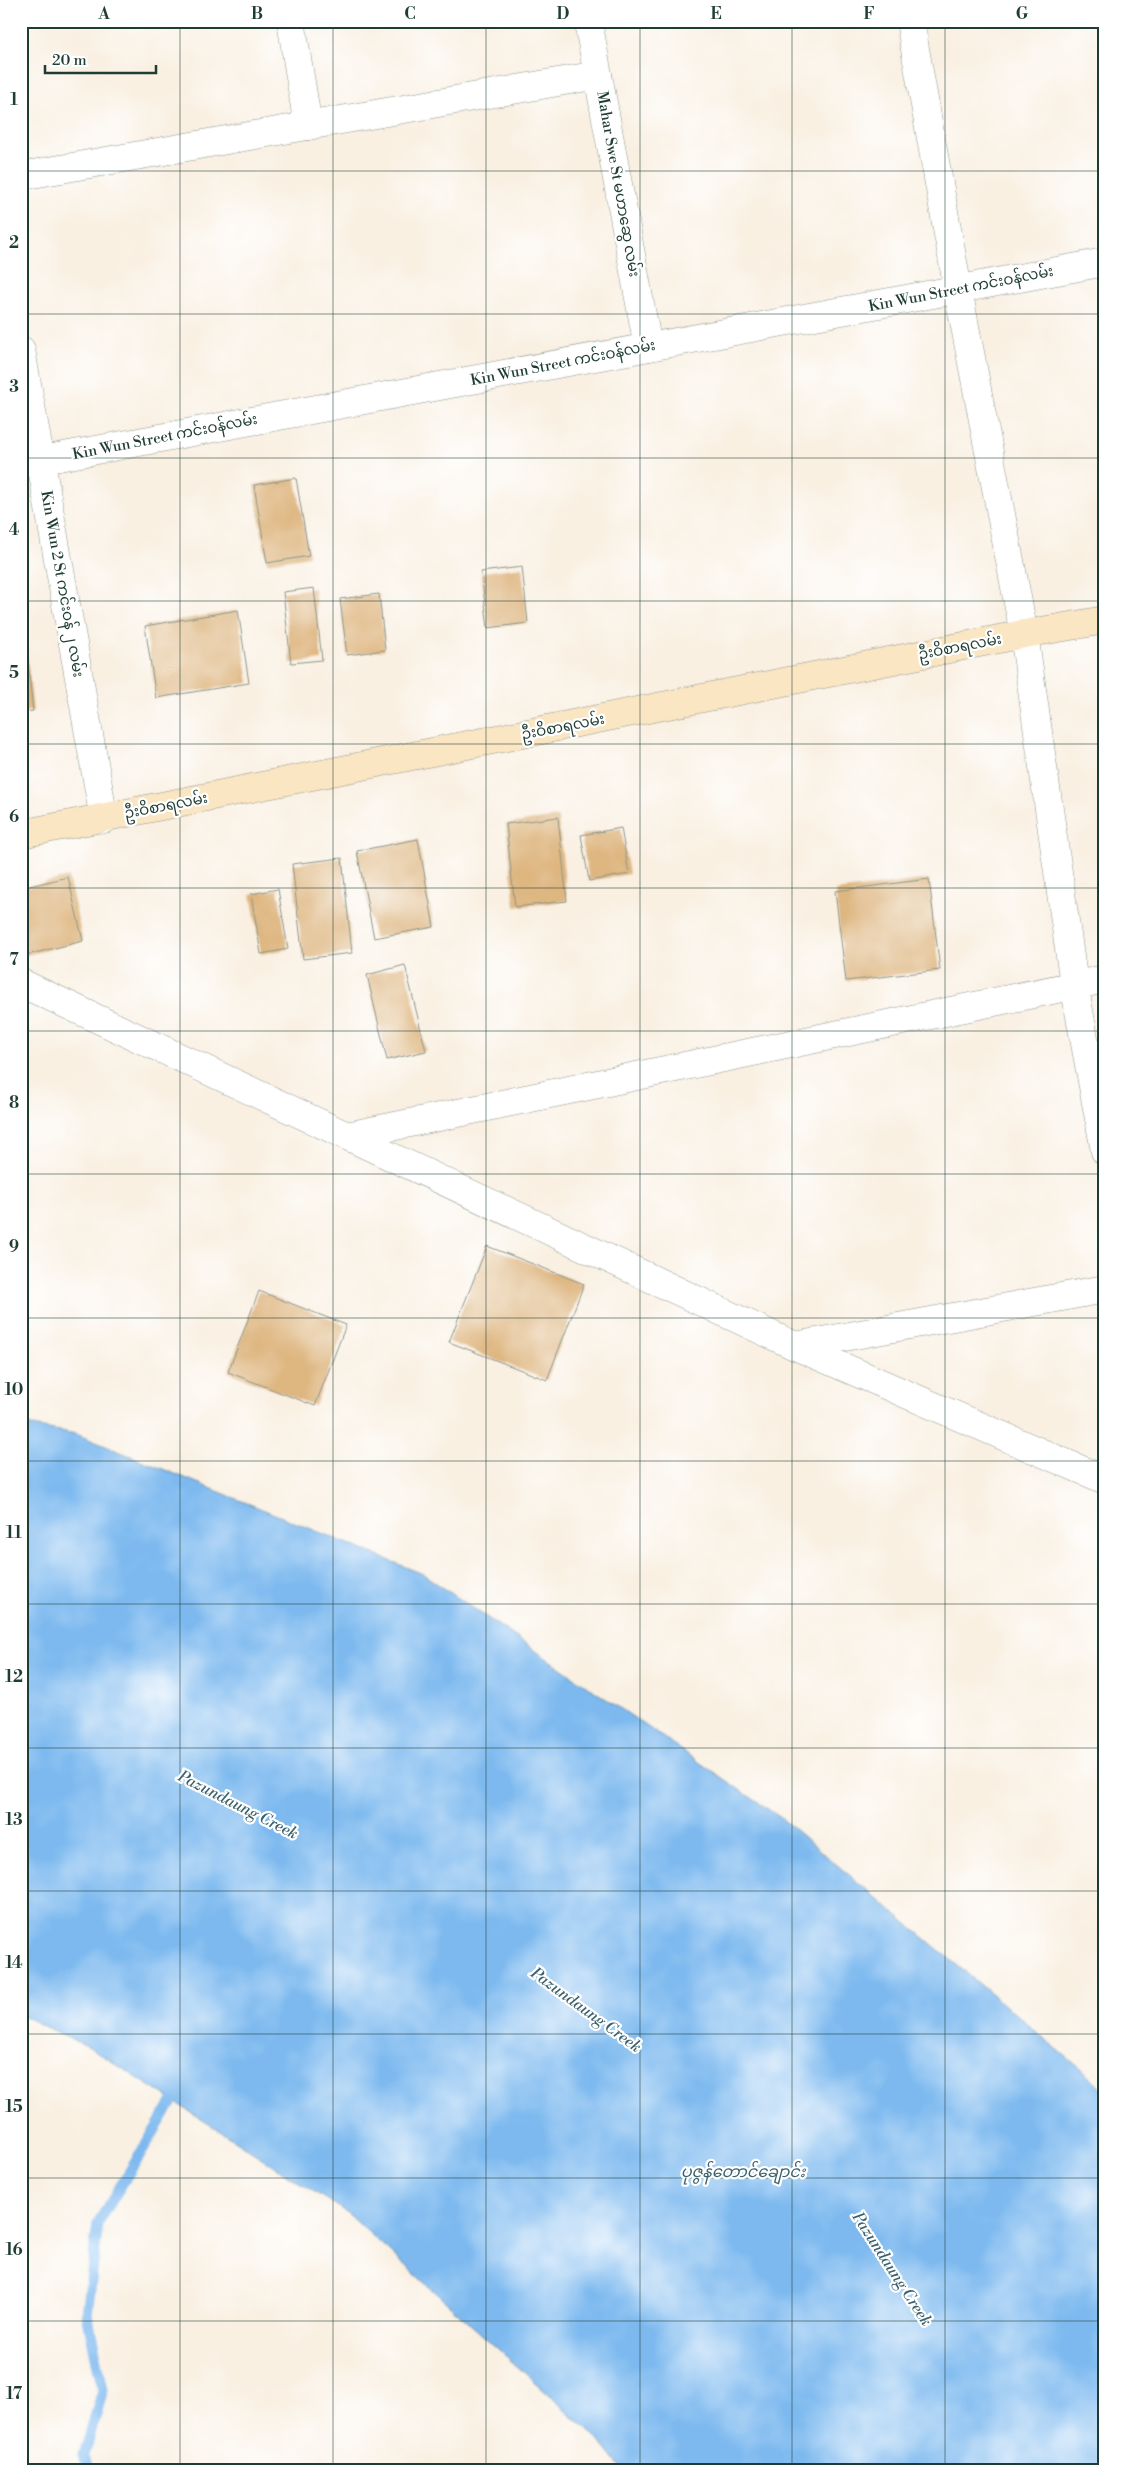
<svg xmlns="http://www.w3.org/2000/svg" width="1126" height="2492" viewBox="0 0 1126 2492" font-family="'Libre Bodoni','Noto Sans Myanmar',serif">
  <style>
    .water { fill: #7db9ef; stroke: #4e7b92 }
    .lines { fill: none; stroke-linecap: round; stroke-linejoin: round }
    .stream { stroke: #7db9ef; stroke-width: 11 }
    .building { fill: #deb680 }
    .street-casing { stroke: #8c968b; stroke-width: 29 }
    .secondary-casing { stroke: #8c968b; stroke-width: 29 }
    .street { stroke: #fff; stroke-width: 28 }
    .secondary { stroke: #fbe6c4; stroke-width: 28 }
    .grid { fill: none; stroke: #1f3d34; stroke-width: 1; stroke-opacity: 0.55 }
    .labels { text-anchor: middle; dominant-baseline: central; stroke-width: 4.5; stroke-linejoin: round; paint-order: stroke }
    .street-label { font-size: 15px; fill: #1f3d34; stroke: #fff }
    .water-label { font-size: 16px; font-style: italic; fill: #3b626c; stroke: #fff }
    .neatline { fill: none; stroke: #1f3d34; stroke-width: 2 }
    .grid-label { font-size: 16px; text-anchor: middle; font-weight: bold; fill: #1f3d34 }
  </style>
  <rect width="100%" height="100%" fill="#fff"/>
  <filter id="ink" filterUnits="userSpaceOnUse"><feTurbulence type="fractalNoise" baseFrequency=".02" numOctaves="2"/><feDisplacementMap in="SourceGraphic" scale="10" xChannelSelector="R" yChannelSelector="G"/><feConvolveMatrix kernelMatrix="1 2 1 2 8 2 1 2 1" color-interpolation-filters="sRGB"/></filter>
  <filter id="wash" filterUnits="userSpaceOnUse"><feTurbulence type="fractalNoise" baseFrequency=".0096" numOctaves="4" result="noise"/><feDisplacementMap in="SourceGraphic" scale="20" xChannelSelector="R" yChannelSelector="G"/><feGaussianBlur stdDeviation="1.12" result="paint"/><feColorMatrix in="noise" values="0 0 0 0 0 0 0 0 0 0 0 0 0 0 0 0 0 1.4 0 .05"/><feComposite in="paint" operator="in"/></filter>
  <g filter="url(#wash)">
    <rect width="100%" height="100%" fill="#f9f0e2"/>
    <polygon class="water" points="21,1424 76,1434 423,1574 781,1818 1093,2079 1105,2094 1105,2471 623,2471 598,2439 347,2213 91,2048 21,2015"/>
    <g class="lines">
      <polyline class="stream" points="88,2471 84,2455 103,2390 87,2314 98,2223 180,2089"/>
    </g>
    <g id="blocks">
      <g class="building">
        <polygon points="296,478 309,556 267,563 254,485"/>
        <polygon points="522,567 528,623 488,628 481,572"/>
        <polygon points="314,588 322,660 291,663 283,592"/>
        <polygon points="379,594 385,650 347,655 340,599"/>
        <polygon points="238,610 249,683 156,698 145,626"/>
        <polygon points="21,636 25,636 33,711 21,712"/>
        <polygon points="558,817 567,901 515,907 506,824"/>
        <polygon points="621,828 629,874 589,881 581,835"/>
        <polygon points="418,839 434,927 374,938 357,851"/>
        <polygon points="342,858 352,953 303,959 292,864"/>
        <polygon points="68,877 83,941 23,956 21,888"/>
        <polygon points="929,879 940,970 846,981 835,891"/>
        <polygon points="278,889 288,949 261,954 251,894"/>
        <polygon points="405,965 426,1051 387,1060 367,975"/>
        <polygon points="487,1246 584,1284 547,1380 449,1342"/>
        <polygon points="259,1291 346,1325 315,1406 228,1372"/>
      </g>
    </g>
  </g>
  <g filter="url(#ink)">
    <use href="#blocks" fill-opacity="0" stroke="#8c968b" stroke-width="1"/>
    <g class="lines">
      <g class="street-casing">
        <g id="street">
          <polyline points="291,21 308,126"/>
          <polyline points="588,21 648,347"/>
          <polyline points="910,21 958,290 1024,634 1074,984 1105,1151"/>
          <polyline points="21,176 598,75"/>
          <polyline points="21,350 104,819"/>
          <polyline points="21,464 1105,262"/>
          <polyline points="21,983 795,1346 1105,1480"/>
          <polyline points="347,1136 1105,979"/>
          <polyline points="795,1346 1105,1289"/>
        </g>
      </g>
      <g class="secondary-casing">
        <polyline id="secondary" points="21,834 1024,634 1105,620"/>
      </g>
      <use href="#street" class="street"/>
      <use href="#secondary" class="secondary"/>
    </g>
  </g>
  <path class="grid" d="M180,21V2471M333,21V2471M486,21V2471M640,21V2471M792,21V2471M945,21V2471M21,171H1105M21,314H1105M21,458H1105M21,601H1105M21,744H1105M21,888H1105M21,1031H1105M21,1174H1105M21,1318H1105M21,1461H1105M21,1604H1105M21,1748H1105M21,1891H1105M21,2034H1105M21,2178H1105M21,2321H1105"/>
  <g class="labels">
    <g class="street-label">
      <text transform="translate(618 184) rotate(80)">Mahar Swe St မဟာဆွေ လမ်း</text>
      <text transform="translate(961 289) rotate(-11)">Kin Wun Street ကင်းဝန်လမ်း</text>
      <text transform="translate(563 363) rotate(-11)">Kin Wun Street ကင်းဝန်လမ်း</text>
      <text transform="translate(165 437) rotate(-11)">Kin Wun Street ကင်းဝန်လမ်း</text>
      <text transform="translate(62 584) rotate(80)">Kin Wun 2 St ကင်းဝန် ၂ လမ်း</text>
      <text transform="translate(960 647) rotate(-11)">ဦးဝိစာရလမ်း</text>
      <text transform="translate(563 727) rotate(-11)">ဦးဝိစာရလမ်း</text>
      <text transform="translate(166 806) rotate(-11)">ဦးဝိစာရလမ်း</text>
    </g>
    <g class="water-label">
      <text transform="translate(238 1805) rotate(27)">Pazundaung Creek</text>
      <text transform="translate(586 2010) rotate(36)">Pazundaung Creek</text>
      <text x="743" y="2172">ပုဇွန်တောင်ချောင်း</text>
      <text transform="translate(892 2269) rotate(57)">Pazundaung Creek</text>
    </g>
  </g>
  <rect width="1126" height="2492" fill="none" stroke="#fff" stroke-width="55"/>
  <path d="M45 65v8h111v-8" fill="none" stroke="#1f3d34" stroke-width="2.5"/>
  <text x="52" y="65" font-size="15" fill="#1f3d34" stroke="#ffffff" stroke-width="4" paint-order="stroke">20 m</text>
  <rect x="28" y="28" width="1070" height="2436" class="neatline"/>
  <g class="grid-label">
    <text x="104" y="19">A</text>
    <text x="257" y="19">B</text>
    <text x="410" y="19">C</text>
    <text x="563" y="19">D</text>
    <text x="716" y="19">E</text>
    <text x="869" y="19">F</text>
    <text x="1022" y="19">G</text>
    <text x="14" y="105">1</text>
    <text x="14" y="248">2</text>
    <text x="14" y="392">3</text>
    <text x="14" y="535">4</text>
    <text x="14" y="678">5</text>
    <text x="14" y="822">6</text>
    <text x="14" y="965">7</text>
    <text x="14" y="1108">8</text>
    <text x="14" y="1252">9</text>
    <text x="14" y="1395">10</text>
    <text x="14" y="1538">11</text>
    <text x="14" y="1682">12</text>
    <text x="14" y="1825">13</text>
    <text x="14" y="1968">14</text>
    <text x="14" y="2112">15</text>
    <text x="14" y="2255">16</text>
    <text x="14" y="2399">17</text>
  </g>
</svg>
